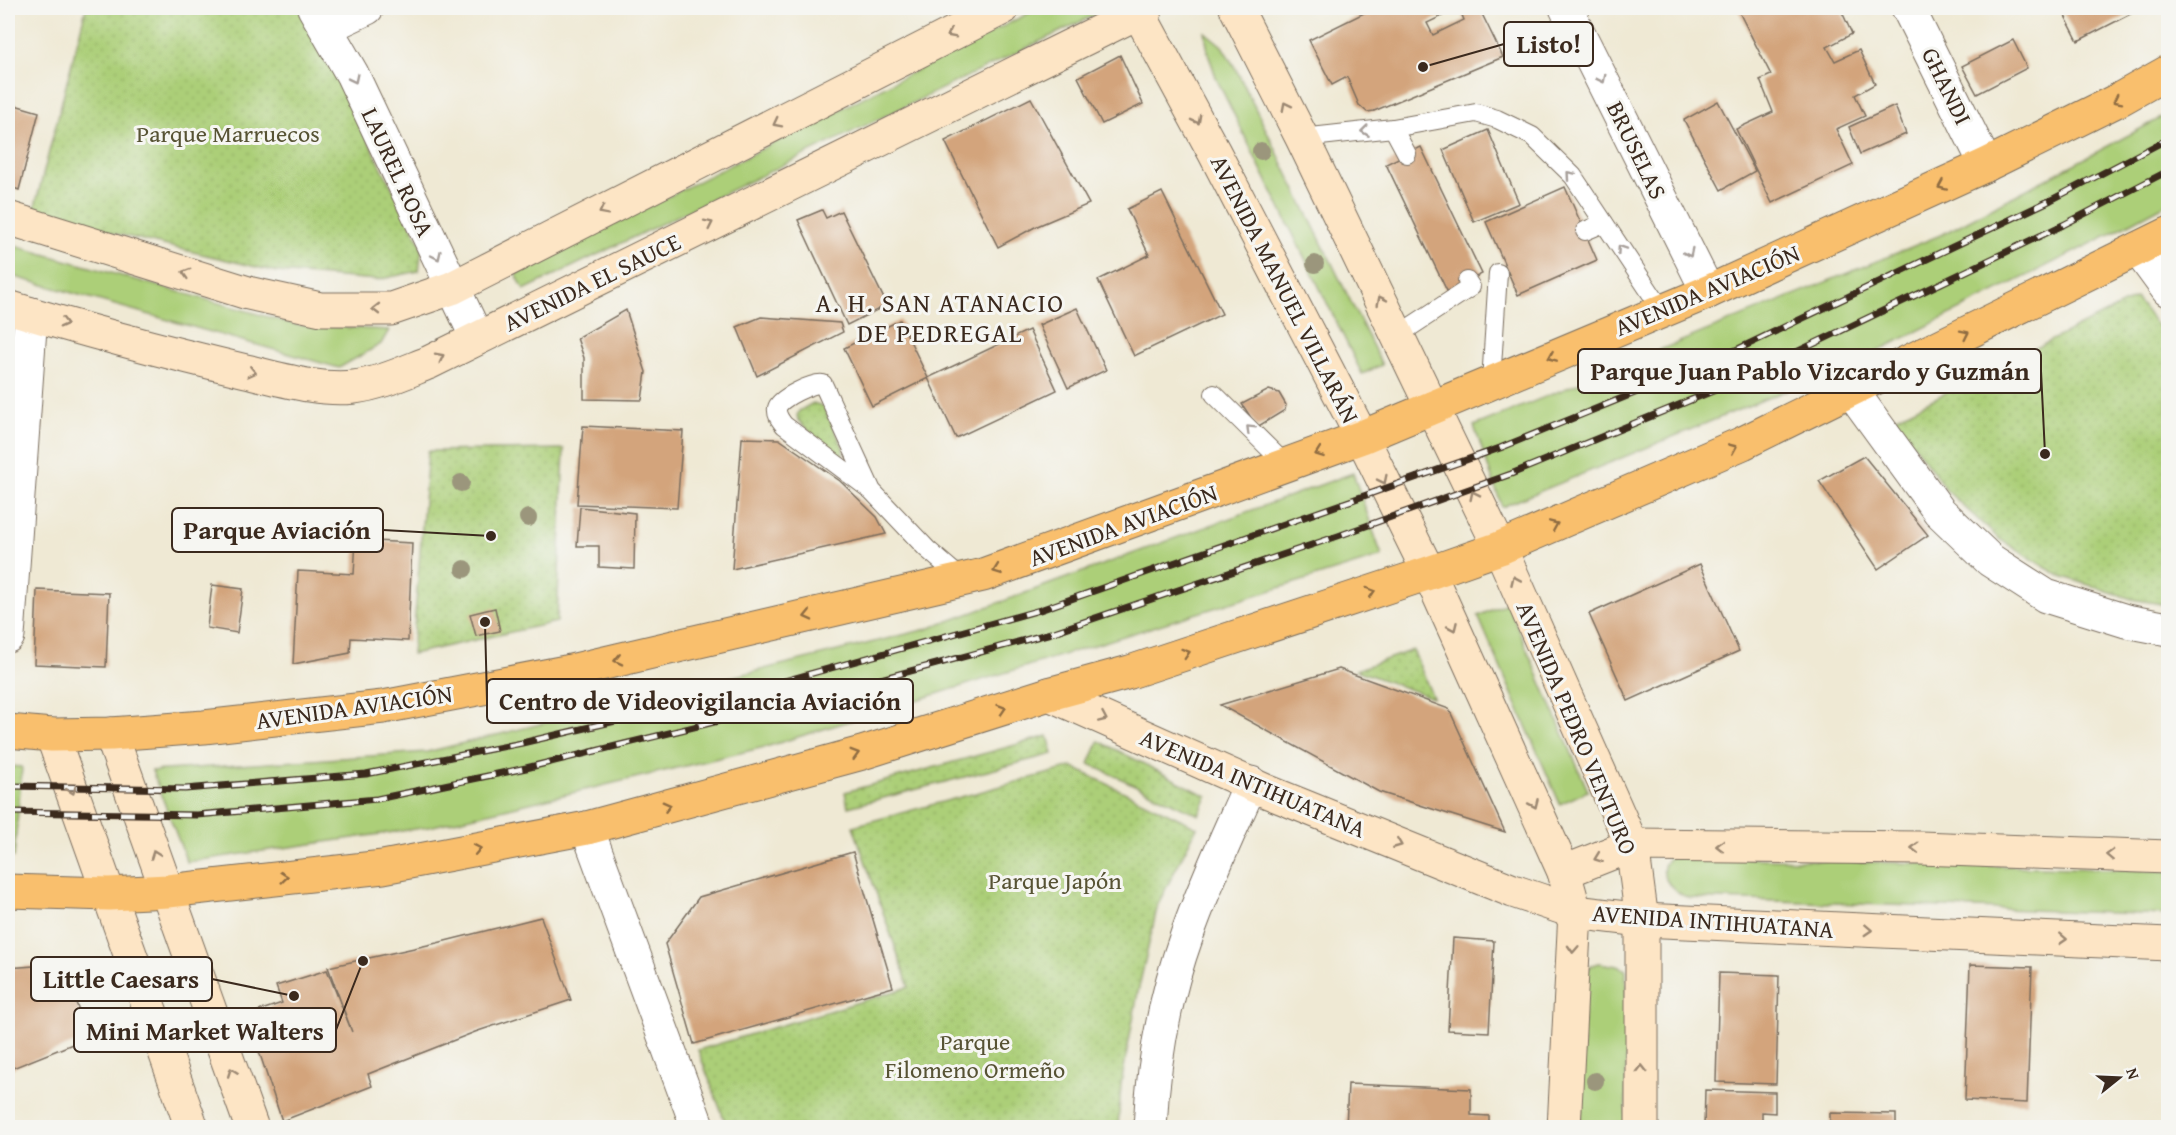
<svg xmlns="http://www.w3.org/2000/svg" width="2176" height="1135" viewBox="0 0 2176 1135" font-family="'Gentium Book Plus',serif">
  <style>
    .grass { fill: #accf78; stroke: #747c4b; stroke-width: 1.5 }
    .park { fill: url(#park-dots); stroke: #747c4b; stroke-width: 1.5 }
    .building { fill: #d3a47b; fill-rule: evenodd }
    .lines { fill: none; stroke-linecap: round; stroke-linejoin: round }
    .lane-casing { stroke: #7a6d5e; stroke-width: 20 }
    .street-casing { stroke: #7a6d5e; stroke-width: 35 }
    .secondary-casing { stroke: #7a6d5e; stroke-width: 35 }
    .primary-casing { stroke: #7a6d5e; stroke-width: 35 }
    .lane { stroke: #fff; stroke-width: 18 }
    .street { stroke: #fff; stroke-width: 33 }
    .secondary { stroke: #fde5c5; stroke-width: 33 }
    .primary { stroke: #f9bf6d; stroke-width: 33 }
    .rail-casing { stroke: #3b2a1e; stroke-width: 7 }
    .rail { stroke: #f6f6f2; stroke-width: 4.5; stroke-dasharray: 14; stroke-linecap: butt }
    .tree { fill: #9b967c }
    .oneway { stroke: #9c8872 }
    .oneway2 { stroke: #a79f9a }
    .oneway3 { stroke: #906d42 }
    .labels { text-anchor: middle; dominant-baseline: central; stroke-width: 6; stroke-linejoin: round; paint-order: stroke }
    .street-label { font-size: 24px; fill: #3b2a1e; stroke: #f6f6f2 }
    .park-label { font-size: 24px; fill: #575334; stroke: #f6f6f2 }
    .neighbourhood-label { font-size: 26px; letter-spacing: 1.5px; fill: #3b2a1e; stroke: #f6f6f2 }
    .leader { fill: none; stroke: #3b2a1e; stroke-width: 2 }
    .callout-dot { fill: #3b2a1e; stroke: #f6f6f2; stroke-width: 2 }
    .callout { fill: #f6f6f2; stroke: #3b2a1e; stroke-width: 2 }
    .callout-label { font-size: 26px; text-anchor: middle; font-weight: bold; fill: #3b2a1e }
  </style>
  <defs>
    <pattern id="park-dots" width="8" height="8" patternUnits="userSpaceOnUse" patternTransform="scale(1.5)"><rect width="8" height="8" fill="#accf78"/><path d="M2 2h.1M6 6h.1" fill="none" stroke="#95b267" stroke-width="1.8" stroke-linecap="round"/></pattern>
  </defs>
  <rect width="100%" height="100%" fill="#f6f6f2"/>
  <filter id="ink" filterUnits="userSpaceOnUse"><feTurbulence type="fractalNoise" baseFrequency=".0167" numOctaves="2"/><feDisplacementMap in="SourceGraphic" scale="12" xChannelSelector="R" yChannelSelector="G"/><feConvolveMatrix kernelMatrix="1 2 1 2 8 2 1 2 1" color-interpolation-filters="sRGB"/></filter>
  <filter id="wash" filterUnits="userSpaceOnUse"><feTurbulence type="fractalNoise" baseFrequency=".008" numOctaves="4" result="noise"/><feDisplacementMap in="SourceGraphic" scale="24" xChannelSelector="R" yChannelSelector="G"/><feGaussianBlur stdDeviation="1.35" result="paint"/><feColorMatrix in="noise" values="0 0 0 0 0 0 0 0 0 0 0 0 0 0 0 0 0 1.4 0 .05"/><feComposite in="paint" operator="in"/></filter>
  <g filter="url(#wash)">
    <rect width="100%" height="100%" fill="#efe9d4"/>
    <g class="grass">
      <polygon points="1039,8 1102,8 1103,11 524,290 516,274"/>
      <polygon points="1205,32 1222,46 1236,69 1382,365 1362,374 1217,80 1208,53"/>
      <polygon points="2168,114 2168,203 2110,234 1860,360 1502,507 1474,426 1943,234"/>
      <polygon points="8,244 297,325 389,330 381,344 339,368 8,275"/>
      <polygon points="1353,473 1382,556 769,746 429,827 187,862 152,771 427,752 927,629"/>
      <polygon points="1507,603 1588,791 1560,804 1478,616"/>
      <polygon points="8,766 22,767 14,857 8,857"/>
      <path d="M1672,856L2168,871V915L1689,898C1672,892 1652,871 1672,856Z"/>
      <polygon points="1599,963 1618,966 1626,970 1626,1127 1581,1128 1584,977 1590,966"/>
    </g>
    <g class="park">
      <polygon points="86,8 301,8 422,247 419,271 377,280 277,272 33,214"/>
      <polygon points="2136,298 2168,340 2168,605 2132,599 2058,575 1999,539 1946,490 1895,418"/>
      <polygon points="813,403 823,406 843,447 843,455 838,459 799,421 797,416 799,411"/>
      <polygon points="564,449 557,622 412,654 428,451"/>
      <polygon points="1413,650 1433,698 1356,670"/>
      <polygon points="1048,736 1053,754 848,807 845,792"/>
      <polygon points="1099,741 1207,796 1199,815 1089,764"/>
      <polygon points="1072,767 1197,827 1158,904 1139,987 1121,1084 1118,1127 727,1127 698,1050 909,987 853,826"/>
    </g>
    <g id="blocks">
      <g class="building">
        <path d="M1374,8H1491L1481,12L1503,57L1374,111L1367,112L1359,105L1347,77L1332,85L1309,40ZM1459,8L1464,20L1433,35L1427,23Z"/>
        <polygon points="1737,8 1852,8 1842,12 1852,34 1827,47 1835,61 1859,50 1875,84 1855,95 1865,116 1836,129 1853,165 1772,203 1736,129 1773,112 1760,80 1771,75"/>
        <polygon points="2061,8 2142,8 2078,41"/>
        <polygon points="2013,40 2027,68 1977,94 1962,66"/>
        <polygon points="1120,55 1143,104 1102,124 1078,77"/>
        <polygon points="1031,98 1089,204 1035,227 998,247 945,141"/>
        <polygon points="1718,101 1755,171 1721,190 1684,120"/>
        <polygon points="8,103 39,112 19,190 8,186"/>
        <polygon points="1895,106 1906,134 1860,154 1849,127"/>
        <polygon points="1488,130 1519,203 1474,222 1443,150"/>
        <polygon points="1421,147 1482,274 1447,291 1386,164"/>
        <polygon points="1565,187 1597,260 1518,295 1486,222"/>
        <polygon points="1162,192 1222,314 1134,356 1098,280 1149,255 1127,209"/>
        <polygon points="822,210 826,218 841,211 887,305 847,325 798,220"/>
        <polygon points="1077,308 1106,370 1068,388 1039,325"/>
        <polygon points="626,310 646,372 642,400 584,399 584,358 577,338"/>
        <polygon points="761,317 840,323 843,332 757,376 737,327"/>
        <polygon points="900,320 928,378 1029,330 1057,390 956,438 928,378 872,406 844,348"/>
        <polygon points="1269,390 1279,393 1286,405 1285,410 1257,427 1242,404"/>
        <polygon points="583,426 683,431 677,508 577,504"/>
        <polygon points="742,438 779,439 840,481 877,517 886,534 732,569"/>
        <polygon points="1864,456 1928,535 1878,569 1819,481"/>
        <polygon points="580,507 635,513 634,569 599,567 599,546 577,546"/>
        <polygon points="356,540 412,543 408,641 351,638 350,653 293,664 298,571 354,574"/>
        <polygon points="1700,564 1739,651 1628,701 1589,614"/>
        <polygon points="212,585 243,589 237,633 207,628"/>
        <polygon points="37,590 109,593 106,667 34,664"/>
        <polygon points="495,608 500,631 476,636 470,614"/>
        <polygon points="1339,669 1449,709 1505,832 1379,792 1220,705"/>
        <polygon points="853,852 893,987 694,1044 665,944 699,897"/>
        <polygon points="541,917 571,1000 475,1032 368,1074 372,1086 282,1121 247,1015 282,1003 276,986 327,970 352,1032 328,967 437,943"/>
        <polygon points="1453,938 1494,941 1489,1032 1448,1030"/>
        <polygon points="60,964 90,1037 8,1070 8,968"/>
        <polygon points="1970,965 2032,967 2027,1103 1965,1100"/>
        <polygon points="1719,973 1779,975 1776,1084 1716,1082"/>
        <polygon points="1348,1084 1471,1089 1471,1115 1489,1116 1489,1128 1346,1128"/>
        <polygon points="1705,1090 1775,1092 1775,1113 1762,1112 1762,1128 1704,1128"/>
        <polygon points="1830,1113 1896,1114 1896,1128 1830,1128"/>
      </g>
    </g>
  </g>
  <g filter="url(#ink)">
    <use href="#blocks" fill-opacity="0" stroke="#7a6d5e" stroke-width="1.5"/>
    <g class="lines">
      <g class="lane-casing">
        <g id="lane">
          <polyline points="1393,128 1476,113 1497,119 1532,136 1573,176 1662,310"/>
          <polyline points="1302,138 1393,128 1407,154"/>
          <polyline points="1585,231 1604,223"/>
          <polyline points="1398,335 1471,287 1467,281"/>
          <polyline points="1491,382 1498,273"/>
          <polyline points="1214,394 1286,465"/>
          <path d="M872,491L823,384C814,382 779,398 777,408C776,415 780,420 784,425L872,491L927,549L963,580"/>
        </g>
      </g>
      <g class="street-casing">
        <g id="street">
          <polyline points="314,8 352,74 477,338"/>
          <polyline points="1566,8 1708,292"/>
          <polyline points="1908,8 1986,165"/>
          <polyline points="327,27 367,8"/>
          <polyline points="2138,249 2168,290"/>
          <polyline points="1851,390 1939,511 1990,560 2046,596 2126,621 2168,629"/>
          <polyline points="8,636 31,314"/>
          <polyline points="587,828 698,1128"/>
          <path d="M1150,1128C1153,1063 1165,996 1187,935C1205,883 1229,833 1251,783"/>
        </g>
      </g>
      <g class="secondary-casing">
        <g id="secondary">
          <polyline points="1136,8 1214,152 1362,437 1429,573 1564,872 1575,912 1564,1128"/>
          <polyline points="1236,8 1302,138 1500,548 1632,845 1642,920 1642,1128"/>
          <polyline points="8,218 248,293 321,309 391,309 452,288 1003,8"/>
          <path d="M8,307C86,331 166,352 246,371C281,379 318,391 354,387C379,384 405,372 428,363L1147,8"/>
          <polyline points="1049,694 1266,791 1513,891 1575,912 1642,920 2168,944"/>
          <polyline points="111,734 252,1128"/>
          <polyline points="52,735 192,1128"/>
          <polyline points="1564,872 1632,845 1920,848 2168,857"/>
        </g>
      </g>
      <g class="primary-casing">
        <g id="primary">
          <polyline points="8,731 52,735 111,734 204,727 383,707 566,672 983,575 1362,437 1708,292 1986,165 2120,99 2168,72"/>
          <polyline points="8,891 109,894 168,891 383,867 587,828 862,753 1049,694 1130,672 1429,573 1500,548 1743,443 2168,234"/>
        </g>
      </g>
      <use href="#lane" class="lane"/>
      <use href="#street" class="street"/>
      <use href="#secondary" class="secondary"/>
      <use href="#primary" class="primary"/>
      <g class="rail-casing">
        <g id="rail">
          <polyline points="8,786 185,789 366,774 522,743 777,683 1040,610 1500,448 1713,361 2051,200 2168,139"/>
          <polyline points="8,812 197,815 377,799 526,768 788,704 1051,633 1338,536 1511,474 1725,386 2063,225 2168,171"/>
        </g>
      </g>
      <use href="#rail" class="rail"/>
    </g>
    <g class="tree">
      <circle cx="1261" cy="151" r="9"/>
      <circle cx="1315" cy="264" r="9"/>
      <circle cx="461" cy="483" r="9"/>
      <circle cx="528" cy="518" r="9"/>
      <circle cx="464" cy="569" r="9"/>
      <circle cx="1595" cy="1081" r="9"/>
    </g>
    <defs><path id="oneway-chevron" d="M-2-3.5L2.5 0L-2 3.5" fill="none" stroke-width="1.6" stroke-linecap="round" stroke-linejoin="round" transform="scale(1.5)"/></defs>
    <g class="oneway">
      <use href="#oneway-chevron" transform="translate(951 34) rotate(153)"/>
      <use href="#oneway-chevron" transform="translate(1286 106) rotate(-117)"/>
      <use href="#oneway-chevron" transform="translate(1197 120) rotate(62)"/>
      <use href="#oneway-chevron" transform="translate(777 123) rotate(153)"/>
      <use href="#oneway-chevron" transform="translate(603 211) rotate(153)"/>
      <use href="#oneway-chevron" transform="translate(709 224) rotate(-26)"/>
      <use href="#oneway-chevron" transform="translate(186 273) rotate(-163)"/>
      <use href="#oneway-chevron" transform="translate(1381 300) rotate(-116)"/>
      <use href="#oneway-chevron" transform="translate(376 309) rotate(-180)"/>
      <use href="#oneway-chevron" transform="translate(64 323) rotate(15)"/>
      <use href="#oneway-chevron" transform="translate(440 357) rotate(-27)"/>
      <use href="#oneway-chevron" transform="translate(252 372) rotate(13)"/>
      <use href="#oneway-chevron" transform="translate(1383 480) rotate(64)"/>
      <use href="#oneway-chevron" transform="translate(1474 495) rotate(-116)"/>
      <use href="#oneway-chevron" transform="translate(1515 580) rotate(-114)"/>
      <use href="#oneway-chevron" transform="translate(1453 627) rotate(66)"/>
      <use href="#oneway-chevron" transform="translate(1103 718) rotate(24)"/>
      <use href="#oneway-chevron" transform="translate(72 790) rotate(70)"/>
      <use href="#oneway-chevron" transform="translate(1534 804) rotate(66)"/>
      <use href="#oneway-chevron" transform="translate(1398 844) rotate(22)"/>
      <use href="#oneway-chevron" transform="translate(1720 846) rotate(-180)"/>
      <use href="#oneway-chevron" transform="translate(1915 848) rotate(-179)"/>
      <use href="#oneway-chevron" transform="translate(155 854) rotate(-110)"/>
      <use href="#oneway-chevron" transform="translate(2110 855) rotate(-178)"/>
      <use href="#oneway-chevron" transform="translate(1598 858) rotate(159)"/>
      <use href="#oneway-chevron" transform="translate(1868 930) rotate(3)"/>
      <use href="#oneway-chevron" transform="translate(2063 939) rotate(3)"/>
      <use href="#oneway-chevron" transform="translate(1573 949) rotate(93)"/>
      <use href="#oneway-chevron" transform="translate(1642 1069) rotate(-90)"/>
      <use href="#oneway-chevron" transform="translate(232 1072) rotate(-110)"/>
    </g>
    <g class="oneway2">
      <use href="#oneway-chevron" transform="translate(354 79) rotate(64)"/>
      <use href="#oneway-chevron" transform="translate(1602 79) rotate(64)"/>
      <use href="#oneway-chevron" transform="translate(1365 131) rotate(173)"/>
      <use href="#oneway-chevron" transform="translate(1570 175) rotate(-131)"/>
      <use href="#oneway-chevron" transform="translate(1621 249) rotate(-124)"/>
      <use href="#oneway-chevron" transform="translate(1689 253) rotate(64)"/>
      <use href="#oneway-chevron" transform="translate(437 256) rotate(65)"/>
      <use href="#oneway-chevron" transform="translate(1250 429) rotate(-135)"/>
    </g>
    <g class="oneway3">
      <use href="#oneway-chevron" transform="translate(2117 100) rotate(153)"/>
      <use href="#oneway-chevron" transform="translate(1942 186) rotate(156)"/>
      <use href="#oneway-chevron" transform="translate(1965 334) rotate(-26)"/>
      <use href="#oneway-chevron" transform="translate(1552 357) rotate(157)"/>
      <use href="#oneway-chevron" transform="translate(1733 448) rotate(-23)"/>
      <use href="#oneway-chevron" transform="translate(1319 453) rotate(160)"/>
      <use href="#oneway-chevron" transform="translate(1554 525) rotate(-23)"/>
      <use href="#oneway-chevron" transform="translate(997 570) rotate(160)"/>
      <use href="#oneway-chevron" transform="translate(1371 592) rotate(-18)"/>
      <use href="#oneway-chevron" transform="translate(808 616) rotate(167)"/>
      <use href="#oneway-chevron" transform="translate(1186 653) rotate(-18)"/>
      <use href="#oneway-chevron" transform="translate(618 660) rotate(167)"/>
      <use href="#oneway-chevron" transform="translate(1002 709) rotate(-18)"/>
      <use href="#oneway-chevron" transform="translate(855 754) rotate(-16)"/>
      <use href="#oneway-chevron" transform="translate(667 806) rotate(-15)"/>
      <use href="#oneway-chevron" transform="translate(477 849) rotate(-11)"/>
      <use href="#oneway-chevron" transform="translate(284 877) rotate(-6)"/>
    </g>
  </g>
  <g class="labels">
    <g class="street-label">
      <text transform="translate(1947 86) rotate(64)">GHANDI</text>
      <text transform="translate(1637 150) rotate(64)">BRUSELAS</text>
      <text transform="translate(398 172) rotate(65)">LAUREL ROSA</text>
      <text transform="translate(592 282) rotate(-26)">AVENIDA EL SAUCE</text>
      <text transform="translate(1285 289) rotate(63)">AVENIDA MANUEL VILLARÁN</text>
      <text transform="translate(1707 290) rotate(-23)">AVENIDA AVIACIÓN</text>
      <text transform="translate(1123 525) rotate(-20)">AVENIDA AVIACIÓN</text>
      <text transform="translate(354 707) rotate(-8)">AVENIDA AVIACIÓN</text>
      <text transform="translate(1577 728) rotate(67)">AVENIDA PEDRO VENTURO</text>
      <text transform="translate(1253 783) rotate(23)">AVENIDA INTIHUATANA</text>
      <text transform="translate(1713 921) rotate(4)">AVENIDA INTIHUATANA</text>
    </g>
    <g class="park-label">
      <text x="228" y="133">Parque Marruecos</text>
      <text x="1055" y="880">Parque Japón</text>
      <text x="975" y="1041">Parque<tspan x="975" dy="28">Filomeno Ormeño</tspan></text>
    </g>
    <g class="neighbourhood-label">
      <text x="940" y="302">A. H. SAN ATANACIO<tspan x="940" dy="30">DE PEDREGAL</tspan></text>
    </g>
  </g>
  <path class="leader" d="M1423 67L1504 44M2045 454L2041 371M491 536L383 530M485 622L487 701M294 996L212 979M363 961L336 1030"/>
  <g class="callout-dot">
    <circle cx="1423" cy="67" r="6"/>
    <circle cx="2045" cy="454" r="6"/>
    <circle cx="491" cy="536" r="6"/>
    <circle cx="485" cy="622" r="6"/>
    <circle cx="294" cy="996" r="6"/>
    <circle cx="363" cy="961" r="6"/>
  </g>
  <g class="callout">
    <rect x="1504" y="22" width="89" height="44" rx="6"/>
    <rect x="1578" y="349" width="463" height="44" rx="6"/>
    <rect x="172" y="508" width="211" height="44" rx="6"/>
    <rect x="487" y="679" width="426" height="44" rx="6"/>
    <rect x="31" y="957" width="181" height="44" rx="6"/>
    <rect x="74" y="1008" width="262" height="44" rx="6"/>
  </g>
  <g class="callout-label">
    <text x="1549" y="53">Listo!</text>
    <text x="1810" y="380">Parque Juan Pablo Vizcardo y Guzmán</text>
    <text x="277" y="539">Parque Aviación</text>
    <text x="700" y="710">Centro de Videovigilancia Aviación</text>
    <text x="121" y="988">Little Caesars</text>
    <text x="205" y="1040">Mini Market Walters</text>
  </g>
  <rect width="2176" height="1135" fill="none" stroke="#f6f6f2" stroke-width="30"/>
  <g transform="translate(2119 1078) rotate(72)" stroke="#f6f6f2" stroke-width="4.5" paint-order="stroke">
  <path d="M0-4.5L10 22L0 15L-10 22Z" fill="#3b2a1e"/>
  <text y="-9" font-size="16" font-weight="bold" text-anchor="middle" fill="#3b2a1e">N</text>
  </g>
</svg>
